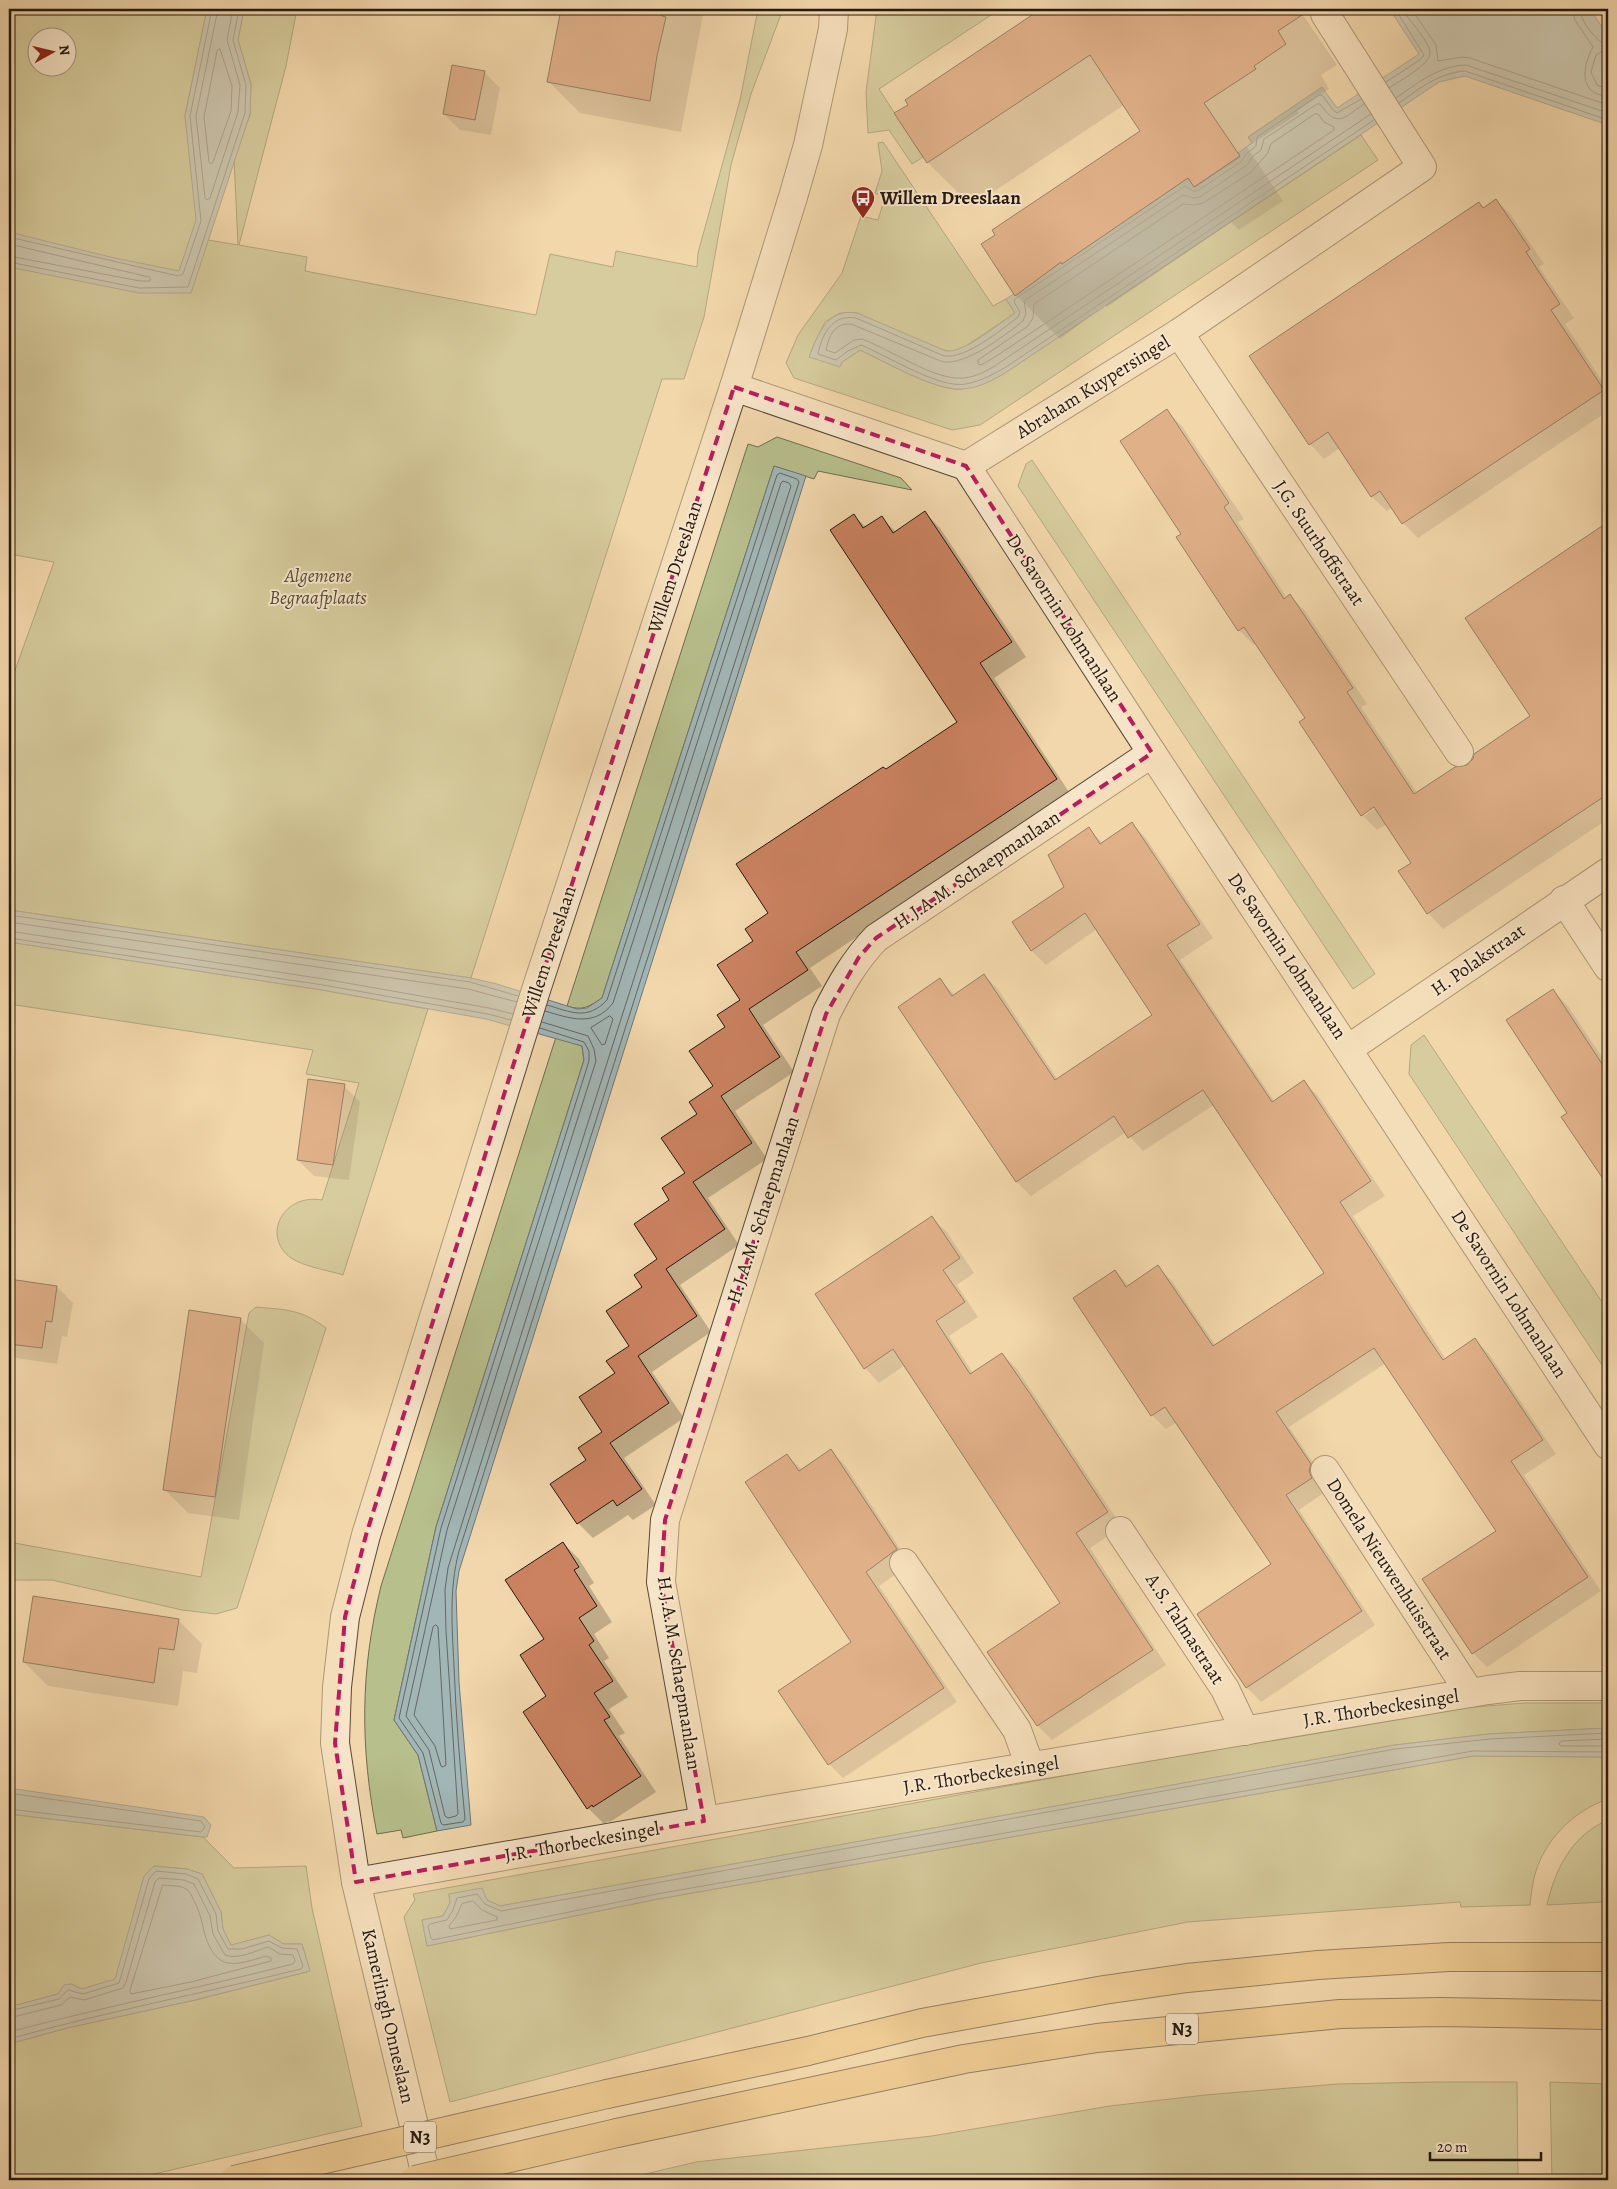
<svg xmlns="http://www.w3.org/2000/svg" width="1617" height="2189" viewBox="0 0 1617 2189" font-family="Alegreya,serif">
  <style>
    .green { fill: #b7bf8c; stroke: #6e6c4e; fill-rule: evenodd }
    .water { fill: #a2b6b6; stroke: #707774 }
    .shadow { fill: #0003; fill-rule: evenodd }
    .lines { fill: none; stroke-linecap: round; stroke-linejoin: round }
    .shore { stroke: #646763; stroke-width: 1 }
    .building { fill: #cb8261; stroke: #251810 }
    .minor-casing { stroke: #584837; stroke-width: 30 }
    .major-casing { stroke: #251810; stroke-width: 30 }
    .minor { stroke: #f7e5c9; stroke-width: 28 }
    .major { stroke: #e9bc76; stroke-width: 28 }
    .major-bridge-casing { stroke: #251810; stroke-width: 30; stroke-linecap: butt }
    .major-bridge { stroke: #e9bc76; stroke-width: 28 }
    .marked { fill: none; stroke: #c2185b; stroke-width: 4; stroke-dasharray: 10 6; stroke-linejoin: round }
    .labels { text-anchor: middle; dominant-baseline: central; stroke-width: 4; stroke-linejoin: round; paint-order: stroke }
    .shield { fill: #f7e5c9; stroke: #645648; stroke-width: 1 }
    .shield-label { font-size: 18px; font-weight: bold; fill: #251810 }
    .poi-label { font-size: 19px; font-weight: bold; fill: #251810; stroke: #f7e5c9; text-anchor: start }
    .street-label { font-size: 19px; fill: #251810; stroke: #f7e5c9 }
    .park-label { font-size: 19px; font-style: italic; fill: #514a35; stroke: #f7e5c9 }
  </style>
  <rect width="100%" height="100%" fill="#f2d7ac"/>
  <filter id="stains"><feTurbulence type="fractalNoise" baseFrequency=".004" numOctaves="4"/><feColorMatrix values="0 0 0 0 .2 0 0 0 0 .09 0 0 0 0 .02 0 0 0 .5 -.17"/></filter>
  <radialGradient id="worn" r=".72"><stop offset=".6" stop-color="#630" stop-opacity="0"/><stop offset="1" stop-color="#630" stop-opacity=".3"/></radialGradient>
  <g class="green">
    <path d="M9,9H207L185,116L202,239L238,245L234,158L250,115L251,84L238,40L244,9H297L286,66L239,245L307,257L305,271L536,315L550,254L613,267L616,251L697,267L698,253L740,100L758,9H783L751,94L731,165L704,317L684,379H662L471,978L9,910V687L54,562L9,554ZM38,38H68V68H38Z"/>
    <polygon points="877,9 1000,9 879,89 923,157 912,164 889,130 868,133 866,92"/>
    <path d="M1361,135L1378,160L980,425L952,430L794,378L786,363L798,335L842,273L861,216L878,220L885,197L875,193L882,171L878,143L883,142L993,306L1006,299L1015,313L966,346L952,352L936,348L857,313H840L825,322L811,351L842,362L860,350C882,360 938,392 961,389C978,387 994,380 1008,371Z"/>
    <path d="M777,437L901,478L912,490L818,471L814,479L774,466L602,998C589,1007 582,1011 567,1006L748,444L758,447Z"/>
    <polygon points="1032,460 1375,974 1353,989 1018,486 1026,464"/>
    <path d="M9,942L322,990L428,1009L343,1275C327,1270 305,1267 291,1258C261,1236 283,1193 322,1200L359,1083L306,1074L313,1050L9,1004Z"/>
    <polygon points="1424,1035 1608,1311 1608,1374 1409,1074 1411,1045"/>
    <path d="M556,1037L582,1046L584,1060L436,1527L394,1720L418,1755L437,1831L403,1838L401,1830L377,1834C360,1747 360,1672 381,1586Z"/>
    <path d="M256,1307C288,1310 300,1309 326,1328L237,1608L216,1614L182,1610L52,1580H9V1542L201,1577L249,1313Z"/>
    <path d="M1525,1703H1608V1728L1489,1734L1395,1745L500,1906L487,1900L449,1894L450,1903L443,1916L422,1920L427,1946L658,1899L1473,1756L1608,1757V1799C1573,1811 1543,1841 1534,1878C1532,1887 1531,1896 1530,1905L1461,1907L1460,1902L1188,1922L981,1963L450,2102L404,1917L415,1900L413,1894L1366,1721L1461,1708Z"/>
    <polygon points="9,1814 203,1837 234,1868 306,1866 312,1908 362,2126 128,2180 9,2180 9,2044 67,2028 195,2000 310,1971 302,1944 284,1944 269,1935 231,1946 223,1929 221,1912 202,1874 187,1869 154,1866 145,1876 115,1980 82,1989 71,1984 58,1994 9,2007"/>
    <path d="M1608,1820V1899L1603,1900V1902L1547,1905C1555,1869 1572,1835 1608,1820Z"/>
    <polygon points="1436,2082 1517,2082 1518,2180 620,2180 696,2162 932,2136 1110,2106 1205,2095 1338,2084"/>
    <polygon points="1550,2082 1608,2084 1608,2180 1552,2180"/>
  </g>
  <g class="water">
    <polygon points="207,9 244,9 238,40 251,84 250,114 191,293 139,293 9,267 9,232 110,257 179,271 196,220 185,116"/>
    <path d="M1398,9H1590L1608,36V54L1603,73L1608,78V125L1465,76L1439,82L1008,371C995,379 978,389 961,389C933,390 886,362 860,350L842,362L840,367L809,357C818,334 827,308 857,313L946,351C965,353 998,324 1015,313L1006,299L1188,178L1195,187L1240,157L1238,153L1252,143L1248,137L1322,87L1337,108L1419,54L1392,13Z"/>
    <polygon points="774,466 806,476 459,1571 456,1591 459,1682 471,1825 437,1831 418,1755 394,1720 436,1527 584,1060 582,1046 486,1019 322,990 9,942 9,910 471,978 497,984 577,1009 587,1008 602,998"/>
    <polygon points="1608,1728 1608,1757 1473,1756 658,1899 427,1946 422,1920 443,1916 450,1903 449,1894 482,1888 487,1900 500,1906 1395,1745 1489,1734"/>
    <polygon points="9,1788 204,1817 211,1825 207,1837 203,1837 9,1814"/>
    <polygon points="154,1866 187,1869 202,1874 221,1912 223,1929 231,1945 269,1935 284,1944 302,1944 310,1971 195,2000 67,2028 9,2044 9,2007 58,1994 64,1985 71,1984 82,1989 115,1979 144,1876"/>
  </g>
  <g class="shadow">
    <polygon points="562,9 704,9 681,132 580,113 549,82"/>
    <polygon points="1043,9 1299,9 1337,65 1321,75 1329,89 1297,111 1299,113 1247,147 1283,201 1239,230 1231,222 1107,307 1105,305 1060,339 1016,295 1142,131 1124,105 972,206 928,163 896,114 910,105 907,100"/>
    <polygon points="484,72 500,88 491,135 460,130 444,114"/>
    <polygon points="1496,200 1511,215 1544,264 1539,267 1574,318 1565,324 1608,390 1608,411 1418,538 1403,523 1392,507 1387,511 1372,497 1340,448 1324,459 1310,444 1250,356"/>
    <path d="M1167,411L1182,426L1244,519L1238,522L1287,598L1290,596L1305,611L1367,704L1361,707L1417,793L1468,766L1532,717L1467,618L1608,524V819L1443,929L1428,913L1412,863L1387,824L1377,830L1362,815L1307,719L1257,644L1254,645L1239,630L1177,538L1183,534ZM1379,802L1380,805L1364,816V813Z"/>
    <polygon points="925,513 940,528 1026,657 994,678 1071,795 810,968 822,986 763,1025 794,1072 735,1111 767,1159 708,1198 739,1245 680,1285 711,1332 652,1372 684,1418 624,1458 656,1505 633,1520 628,1515 593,1538 578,1523 588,1460 603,1432 616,1373 631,1346 643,1287 659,1259 671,1201 687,1173 699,1114 714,1086 727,1028 742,1000 754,941 770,913 886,771 958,722 854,516 866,527 881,517 896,532"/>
    <polygon points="1132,824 1146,838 1213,938 1180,960 1275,1102 1304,1082 1318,1096 1385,1196 1353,1216 1446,1359 1475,1340 1489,1354 1556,1454 1524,1475 1601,1591 1487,1667 1473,1653 1497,1531 1386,1363 1289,1427 1324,1479 1325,1492 1299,1510 1375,1625 1261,1702 1247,1688 1199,1614 1273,1564 1177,1422 1166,1429 1152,1415 1115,1271 1129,1286 1158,1267 1172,1281 1216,1346 1325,1273 1214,1105 1143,1151 1126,1132 1031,1196 1017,1182 900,1007 940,980 955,995 984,975 998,989 1058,1080 1154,1015 1097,929 1046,965 1032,951 1013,923 1065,888 1088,828 1103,843"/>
    <polygon points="1552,990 1568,1006 1608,1066 1608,1185 1563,1117 1568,1114"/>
    <polygon points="344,1086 360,1102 349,1180 314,1176 298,1160"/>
    <polygon points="932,1218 947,1232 974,1273 957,1285 978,1317 949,1336 973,1373 1002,1354 1017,1369 1047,1414 1122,1527 1090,1548 1166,1665 1052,1740 1038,1726 989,1652 1062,1604 905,1365 879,1383 865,1368"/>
    <polygon points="9,1280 57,1287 73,1303 67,1337 62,1336 57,1364 9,1357"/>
    <polygon points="240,1319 264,1343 239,1520 188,1513 164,1489"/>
    <polygon points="831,1451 845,1465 910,1564 879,1586 957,1702 843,1778 829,1764 853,1642 787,1455 802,1470"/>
    <polygon points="563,1543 579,1559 594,1583 589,1586 612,1622 594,1634 609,1658 604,1661 628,1697 609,1709 625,1733 619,1736 656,1792 610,1822 608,1821 604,1824 588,1808 548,1696 546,1640"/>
    <polygon points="178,1620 202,1644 197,1673 183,1671 178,1706 48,1686 24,1662"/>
  </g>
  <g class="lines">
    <g class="shore">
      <polyline points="218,9 196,116 205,198 207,200 210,198 238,112 240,85 227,40 233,9"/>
      <polyline points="1414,9 1414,13 1436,45 1438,61 1463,57 1470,58 1608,105"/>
      <path d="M1572,9L1575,20L1593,47C1583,65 1577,95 1608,96"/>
      <path d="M1580,9C1581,23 1596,40 1607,46L1608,45"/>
      <polygon points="220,49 232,86 231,111 213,162 211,164 209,162 204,117 217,51"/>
      <polyline points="1608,49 1607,48 1596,55 1591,72 1597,85 1608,89"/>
      <polyline points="1386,82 1421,59 1424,55 1399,15 1400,9"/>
      <path d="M1389,88C1399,81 1432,64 1430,52C1429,42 1412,23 1406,15V9"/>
      <path d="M1396,98C1418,83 1438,66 1466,65L1608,113"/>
      <path d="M1361,99L1337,113L1333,110L1322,95H1319L1257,137L1256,146L1246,154L1242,161L1197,191H1193L1185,186L1015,299L1014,302L1020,312L1018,317C1001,330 966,359 944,356L856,318C832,314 822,334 818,354L836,360L848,351L861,345C888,356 939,389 966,384C981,381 994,374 1006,367L1374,120"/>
      <path d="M1399,103C1420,88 1439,73 1465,71L1608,120"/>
      <path d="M1364,104C1343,118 1338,129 1320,104H1317L1264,139L1261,150L1252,157L1247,165L1200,197L1193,198L1183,195L1024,301L1026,313L1023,321C1004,336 967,365 943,362L851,324C834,323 829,336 826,350L835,353L854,340L862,339C890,349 935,381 963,378C977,377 991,369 1002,361L1371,114"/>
      <polygon points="1315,114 1318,114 1324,122 1334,127 1334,130 998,355 981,365 978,364 978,360 1028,326 1033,318 1034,304 1183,204 1194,205 1203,203 1250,173 1267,154 1271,144"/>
      <polyline points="9,237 178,276 183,274 201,221 190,116 212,9"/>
      <polyline points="9,244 149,277 151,280 149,281 140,281 9,256"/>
      <polyline points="9,262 139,288 188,287 245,113 246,85 233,40 239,9"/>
      <polyline points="9,915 470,982 518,996"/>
      <polyline points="9,922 468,989 517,1002"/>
      <polyline points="9,931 324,979 489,1008 513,1014"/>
      <polyline points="9,938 323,985 488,1014 511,1020"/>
      <polygon points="610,1016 613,1019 605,1044 602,1045 591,1028"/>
      <path d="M542,1022L588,1036L594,1049L596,1061L447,1530L406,1716L429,1750L445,1816L448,1818L456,1816L458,1814L446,1631L445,1590L448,1568L563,1201L791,486L789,483L783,481L781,483L613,1003C594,1028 569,1018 545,1011"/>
      <path d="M540,1028L584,1042L589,1051V1061L441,1528L399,1718L423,1753L441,1823L443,1825L463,1822L465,1819C460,1768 456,1717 454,1666C452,1627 449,1589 459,1551L799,482L797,479L780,473L777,475L607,1000C587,1021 571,1012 547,1005"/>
      <polygon points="436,1625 438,1627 446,1765 443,1767 441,1766 435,1746 414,1715 433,1627"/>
      <polyline points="1608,1733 1490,1739 1395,1749 501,1911 485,1904 477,1894 457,1898 453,1910 447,1920 430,1924 428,1926 431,1938 433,1940 657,1894 1473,1751 1608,1752"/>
      <polyline points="1608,1739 1561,1741 1559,1744 1561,1746 1608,1746"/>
      <polyline points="9,1793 201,1821 205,1827 201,1832 9,1809"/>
      <path d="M163,1885C170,1886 180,1885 186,1889C191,1891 193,1900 196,1905C201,1915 202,1924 205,1935C217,1973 236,1965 266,1956L271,1958V1961L191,1982L131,1994L130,1991Z"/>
      <polygon points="473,1901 482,1910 497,1917 497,1920 450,1929 449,1926 456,1917 462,1904"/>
      <path d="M9,2011L59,1999L68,1990L83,1994L119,1983L149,1879L156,1871L186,1874L198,1879L216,1914L218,1931L228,1949H242L269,1941L282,1948L297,1949L303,1966L301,1969C204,1993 105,2012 9,2039"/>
      <path d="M9,2018L61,2005L70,1997L84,2000L123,1988L126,1982L155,1882L159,1878L184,1880L194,1884L210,1916L213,1934L225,1955C238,1960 255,1951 268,1947L280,1954L293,1955L295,1961L293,1964C199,1988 103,2007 9,2032"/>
    </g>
  </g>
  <g class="building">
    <polygon points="561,9 663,9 662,16 666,17 657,56 650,101 547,82"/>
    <polygon points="1041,9 1311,9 1278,31 1286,44 1254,66 1256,69 1204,103 1240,156 1194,187 1188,178 1062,264 1061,262 1015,296 981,244 995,235 992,230 1140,131 1090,55 927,163 894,113 908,105 905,100"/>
    <polygon points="452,65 485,71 475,120 443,114"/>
    <polygon points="1496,199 1530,249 1526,252 1560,304 1551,310 1604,390 1402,524 1380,491 1371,497 1328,432 1309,445 1249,356 1479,202 1483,208"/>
    <polygon points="1167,409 1229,503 1224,507 1284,599 1290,594 1353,688 1347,692 1414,794 1455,767 1467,765 1473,759 1474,754 1530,716 1465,618 1608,522 1608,794 1427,914 1398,871 1411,863 1374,807 1361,816 1299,722 1305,718 1244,627 1238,631 1176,537 1181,534 1120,441"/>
    <polygon points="925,511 1012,642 980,663 1057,779 796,952 808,970 749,1009 780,1057 721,1096 752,1143 693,1182 725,1229 666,1269 697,1316 638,1356 669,1403 610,1443 642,1489 617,1506 613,1500 577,1524 550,1484 586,1460 578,1448 602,1432 579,1397 615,1373 606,1361 629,1346 606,1311 642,1287 634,1275 657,1259 634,1224 669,1200 662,1188 685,1173 661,1138 697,1114 689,1102 713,1086 689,1051 725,1027 717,1015 740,1000 717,965 753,941 745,929 768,913 736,864 883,767 886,769 957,722 830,530 854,514 863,528 882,516 893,533"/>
    <polygon points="1132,822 1200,924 1167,945 1272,1102 1304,1080 1371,1181 1340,1202 1426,1335 1443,1360 1475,1338 1543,1440 1511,1461 1588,1577 1472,1654 1422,1579 1496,1531 1374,1348 1276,1412 1311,1464 1309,1471 1312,1478 1286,1495 1362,1611 1246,1688 1197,1614 1271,1564 1165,1407 1151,1416 1073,1298 1115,1270 1126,1287 1158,1265 1213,1346 1324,1273 1203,1090 1128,1138 1114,1116 1016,1182 898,1007 940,978 952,996 984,974 1055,1080 1152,1015 1085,913 1031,951 1012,922 1064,887 1048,855 1089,827 1100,844"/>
    <polygon points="1553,989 1608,1073 1608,1186 1561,1117 1567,1113 1506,1020"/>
    <polygon points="308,1079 345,1084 333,1165 297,1160"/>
    <polygon points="932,1216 960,1258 943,1270 965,1302 936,1321 970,1374 1002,1353 1033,1398 1108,1512 1076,1533 1153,1650 1037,1726 987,1652 1060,1603 893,1349 864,1369 815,1294"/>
    <polygon points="9,1279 57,1286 52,1322 46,1321 42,1348 9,1344"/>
    <polygon points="189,1310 241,1318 215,1497 163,1490"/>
    <polygon points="831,1449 897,1549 866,1572 944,1688 828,1765 778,1691 851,1642 745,1482 787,1454 799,1471"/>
    <polygon points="563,1542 579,1567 574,1570 597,1606 579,1618 594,1641 589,1645 613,1681 594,1693 610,1717 604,1720 641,1776 593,1807 592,1805 587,1809 523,1712 546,1696 520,1655 544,1639 505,1580"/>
    <polygon points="33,1596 179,1619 174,1650 159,1648 154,1683 23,1662"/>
  </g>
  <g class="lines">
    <g class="minor-casing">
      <g id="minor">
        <polyline points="1179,333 1459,752"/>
        <polyline points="734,387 966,466 1179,333 1422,167 1325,14"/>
        <polyline points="966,466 1152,753 1608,1445"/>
        <polyline points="1564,900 1608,967"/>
        <polyline points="1348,1049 1608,872"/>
        <polyline points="1325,1470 1470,1693"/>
        <polyline points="1120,1531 1225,1689 1245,1731"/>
        <polyline points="904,1563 1017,1730 1030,1766"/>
        <path d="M704,1821L661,1582L665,1520L826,1014C840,986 854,961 876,938L1152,753"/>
        <polyline points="356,1882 704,1821 1488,1690 1520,1686 1608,1686"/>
        <polyline points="427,2180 356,1882 335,1743 337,1687 345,1617 366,1535 536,990 734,387 793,197 808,145 833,29 834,9"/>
      </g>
    </g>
    <g class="major-casing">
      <g id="major">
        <polyline points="607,2094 808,2051 922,2023 1104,1990 1187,1978 1318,1965 1449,1957 1608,1957"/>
        <polyline points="617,2133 964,2059 1097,2038 1340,2014 1440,2012 1608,2015"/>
      </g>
    </g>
    <use href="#minor" class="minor"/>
    <use href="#major" class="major"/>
    <g class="major-bridge-casing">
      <g id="major-bridge">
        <polyline points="234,2180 607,2094"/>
        <polyline points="415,2180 617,2133"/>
      </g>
    </g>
    <use href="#major-bridge" class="major-bridge"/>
  </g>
  <path d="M0 0H1617V2189H0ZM734,387L966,466L1152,753L876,938L859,957L826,1014L665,1520L661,1582L704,1821L356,1882L335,1743L345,1617L366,1535L523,1034Z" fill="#f2d7ac" fill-opacity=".55" fill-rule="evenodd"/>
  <path class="marked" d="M734,387L966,466L1152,753L876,938L859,957L826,1014L665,1520L661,1582L704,1821L356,1882L335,1743L345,1617L366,1535L523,1034Z"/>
  <defs>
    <g id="bus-pin" transform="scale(1.25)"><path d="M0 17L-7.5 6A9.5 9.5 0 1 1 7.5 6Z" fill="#8f2418" stroke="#f7e5c9"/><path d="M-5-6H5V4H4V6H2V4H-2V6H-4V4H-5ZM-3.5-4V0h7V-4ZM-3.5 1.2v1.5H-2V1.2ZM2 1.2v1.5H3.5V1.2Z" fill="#fff"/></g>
  </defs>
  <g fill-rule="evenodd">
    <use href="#bus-pin" x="863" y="198"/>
  </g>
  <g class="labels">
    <g class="shield">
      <rect x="1166" y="2013.5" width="32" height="31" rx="4"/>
      <rect x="404" y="2121.5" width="32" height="31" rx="4"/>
    </g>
    <g class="shield-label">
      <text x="1182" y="2029">N3</text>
      <text x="420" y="2137">N3</text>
    </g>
    <g class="poi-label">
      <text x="880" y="198">Willem Dreeslaan</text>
    </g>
    <g class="street-label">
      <text transform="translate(1093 387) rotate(-32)">Abraham Kuypersingel</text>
      <text transform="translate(1319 543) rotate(56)">J.G. Suurhoffstraat</text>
      <text transform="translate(675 567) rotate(-72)">Willem Dreeslaan</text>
      <text transform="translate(1064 618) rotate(57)">De Savornin Lohmanlaan</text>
      <text transform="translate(977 870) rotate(-34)">H.J.A.M. Schaepmanlaan</text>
      <text transform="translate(549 952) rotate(-72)">Willem Dreeslaan</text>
      <text transform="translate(1287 956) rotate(56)">De Savornin Lohmanlaan</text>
      <text transform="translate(1478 960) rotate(-35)">H. Polakstraat</text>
      <text transform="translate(763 1210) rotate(-72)">H.J.A.M. Schaepmanlaan</text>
      <text transform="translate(1509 1294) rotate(57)">De Savornin Lohmanlaan</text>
      <text transform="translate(1389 1569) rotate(57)">Domela Nieuwenhuisstraat</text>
      <text transform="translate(1185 1629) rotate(57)">A.S. Talmastraat</text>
      <text transform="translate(679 1673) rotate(81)">H.J.A.M. Schaepmanlaan</text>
      <text transform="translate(1381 1708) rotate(-9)">J.R. Thorbeckesingel</text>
      <text transform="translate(981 1775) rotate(-9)">J.R. Thorbeckesingel</text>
      <text transform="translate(582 1842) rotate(-10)">J.R. Thorbeckesingel</text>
      <text transform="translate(388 2016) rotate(77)">Kamerlingh Onneslaan</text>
    </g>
    <g class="park-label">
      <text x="318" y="576">Algemene<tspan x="318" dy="22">Begraafplaats</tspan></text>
    </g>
  </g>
  <rect width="1617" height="2189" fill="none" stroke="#f2d7ac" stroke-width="30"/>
  <rect x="10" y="10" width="1597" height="2169" fill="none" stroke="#251810" stroke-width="2.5"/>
  <rect x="15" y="15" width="1587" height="2159" fill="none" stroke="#251810"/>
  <g transform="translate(52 52) rotate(82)"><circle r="24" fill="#f7e5c9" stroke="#a3937f"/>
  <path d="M0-4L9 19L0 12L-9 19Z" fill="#8f2418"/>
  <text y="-8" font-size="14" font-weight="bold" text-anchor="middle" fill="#251810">N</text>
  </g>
  <path d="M1430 2152v8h111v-8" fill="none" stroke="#251810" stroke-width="2.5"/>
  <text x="1437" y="2152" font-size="15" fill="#251810" stroke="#f7e5c9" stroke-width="4" paint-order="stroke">20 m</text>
  <rect width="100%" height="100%" filter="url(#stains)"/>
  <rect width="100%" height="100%" fill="url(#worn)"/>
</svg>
